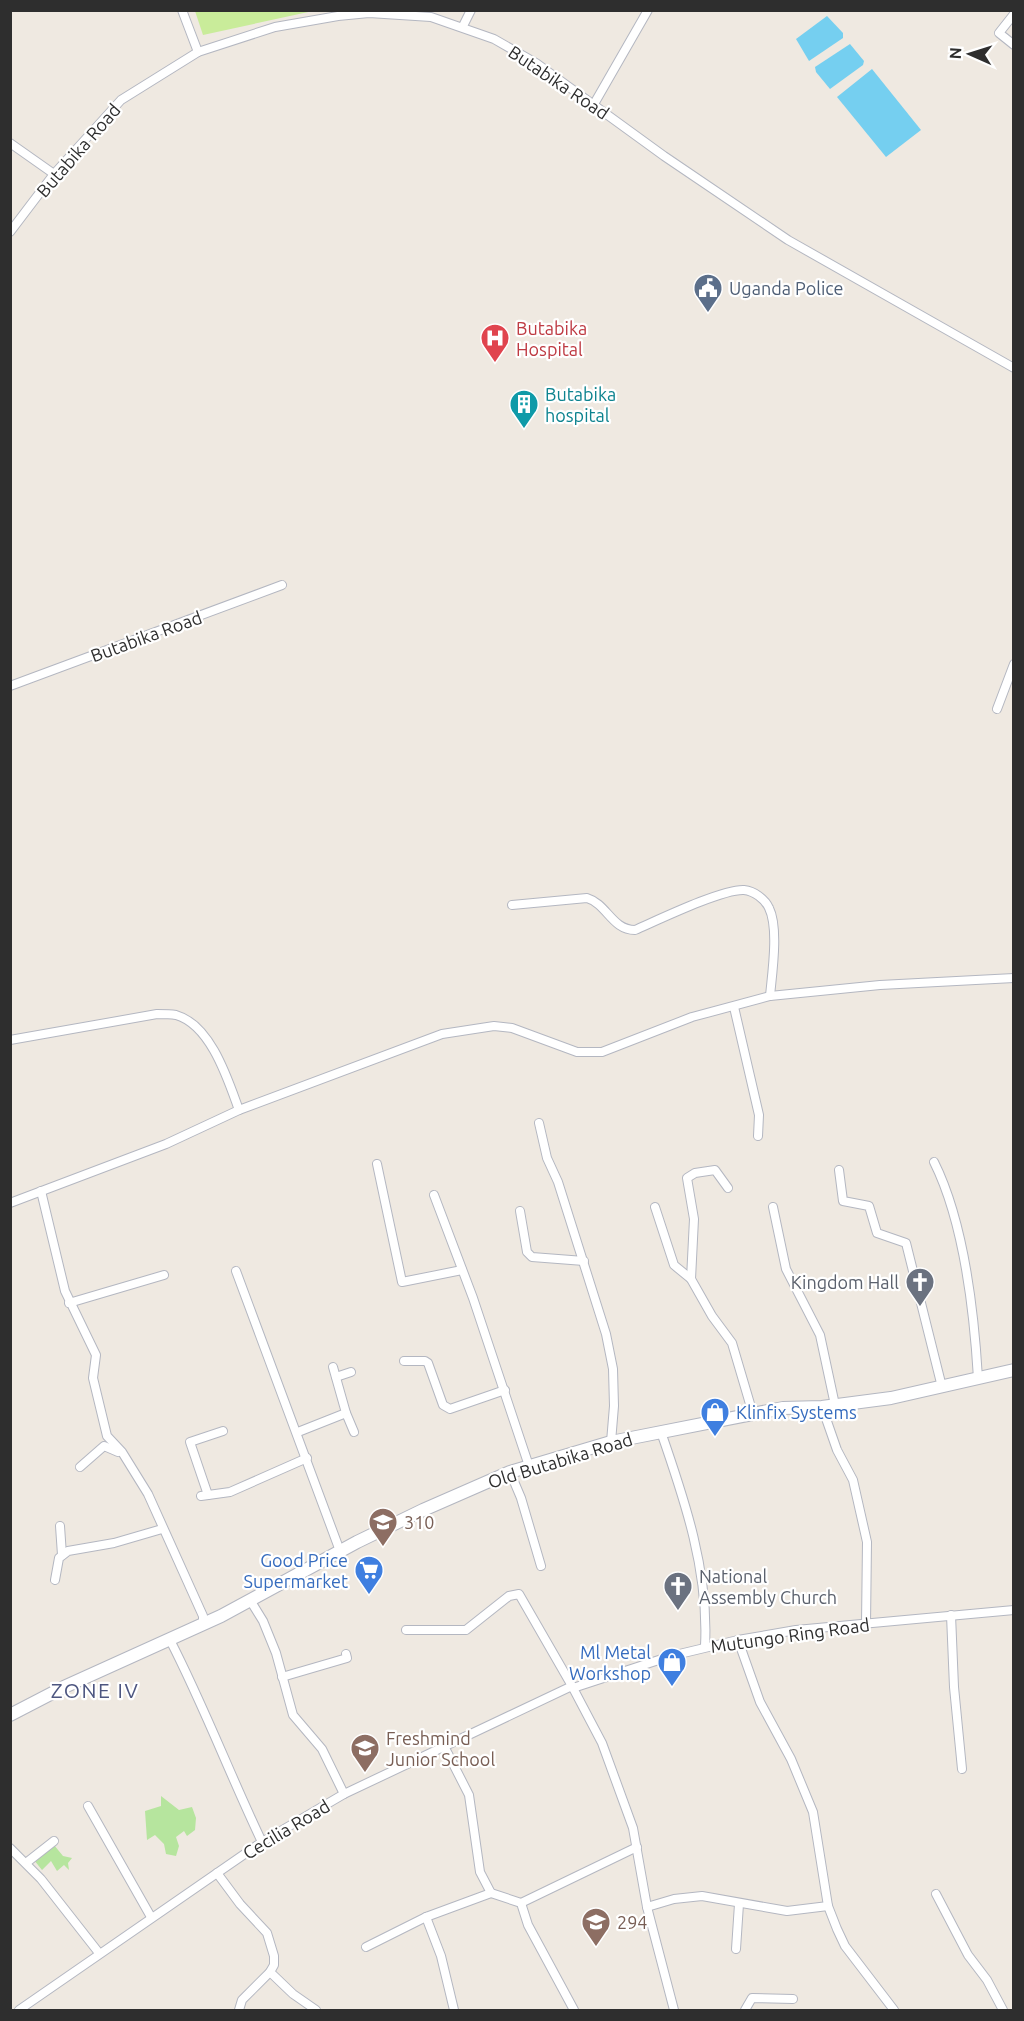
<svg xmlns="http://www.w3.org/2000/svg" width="1024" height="2021" viewBox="0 0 1024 2021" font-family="Ubuntu,sans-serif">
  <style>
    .green { fill: #b6e59e }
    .pitch { fill: #c9ec9a }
    .water { fill: #75cff0 }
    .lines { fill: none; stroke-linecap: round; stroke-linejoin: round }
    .street-casing { stroke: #b4b7c1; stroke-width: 10 }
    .secondary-casing { stroke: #b4b7c1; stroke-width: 14 }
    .street { stroke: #fff; stroke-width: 8 }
    .secondary { stroke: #fff; stroke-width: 12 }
    .labels { text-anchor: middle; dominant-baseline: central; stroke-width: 4.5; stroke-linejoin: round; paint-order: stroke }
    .street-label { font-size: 18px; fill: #2e2e2e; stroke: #fff }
    .service-label { font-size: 18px; fill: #4e5e75; stroke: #fff; text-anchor: start }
    .health-label { font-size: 18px; fill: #be3a42; stroke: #fff; text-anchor: start }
    .culture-label { font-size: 18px; fill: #0d838f; stroke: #fff; text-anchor: start }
    .worship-label { font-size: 18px; fill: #5b616d; stroke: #fff; text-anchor: end }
    .shop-label { font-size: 18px; fill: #366cbe; stroke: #fff; text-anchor: end }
    .education-label { font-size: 18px; fill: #785e54; stroke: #fff; text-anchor: start }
    .quarter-label { font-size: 21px; letter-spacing: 1.5px; fill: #4d5680; stroke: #fff }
  </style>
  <rect width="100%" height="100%" fill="#efe9e1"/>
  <g class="green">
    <polygon points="161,1796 179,1810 192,1807 196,1818 195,1830 187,1836 184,1831 176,1837 179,1846 176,1856 166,1854 164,1844 155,1835 147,1840 145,1811 161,1806"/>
    <polygon points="54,1845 63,1856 72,1858 68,1863 69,1870 64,1865 57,1871 51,1861 42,1870 34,1860"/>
  </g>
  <polygon class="pitch" points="195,11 195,10 313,11 203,35"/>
  <g class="water">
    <polygon points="827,16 843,33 843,38 809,61 796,39"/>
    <polygon points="850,44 864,61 863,65 830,89 816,72 815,67"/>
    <polygon points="872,69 921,130 886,157 837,97"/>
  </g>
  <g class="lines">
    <g class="street-casing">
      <g id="street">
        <polyline points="182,10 198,52"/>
        <polyline points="1014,14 999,33 1014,45"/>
        <polyline points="463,26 471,10"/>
        <polyline points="594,104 648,10"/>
        <polyline points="10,143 54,174"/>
        <polyline points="10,232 54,174 121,100 198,52 275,27 338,16 369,13 431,17 494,39 536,63 664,156 788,240 1014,368"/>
        <polyline points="10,686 282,585"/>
        <polyline points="997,709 1014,664"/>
        <path d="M512,905L587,898C607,904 612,930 635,930C658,920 722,889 744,890C754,891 765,899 769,908C779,928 772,974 770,996"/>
        <polyline points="734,1007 759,1115 758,1136"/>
        <path d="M10,1040L157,1014C163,1014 170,1014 176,1015C211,1025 228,1080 239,1110"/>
        <polyline points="539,1123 547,1158 558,1182 606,1334 613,1369 614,1406 611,1442"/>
        <path d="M934,1162C964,1222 974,1311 978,1378"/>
        <polyline points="377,1164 402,1282 462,1270"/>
        <polyline points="839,1170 843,1201 869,1206 877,1233 906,1243 942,1387"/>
        <polyline points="728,1188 715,1170 695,1173 687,1178 694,1219 691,1279 712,1316 732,1343 753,1414"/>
        <polyline points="41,1191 65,1291 96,1355 93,1378 107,1436 122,1452 148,1494 203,1616 203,1624"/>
        <polyline points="434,1195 473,1298 529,1466"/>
        <polyline points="10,1203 166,1144 239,1110 442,1034 494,1026 512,1028 577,1052 602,1052 692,1017 770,996 880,985 1014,978"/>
        <polyline points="655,1207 674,1265 691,1279"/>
        <polyline points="773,1207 786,1269 820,1335 835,1405"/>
        <polyline points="520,1211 527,1252 532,1257 584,1261"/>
        <polyline points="236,1271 340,1551"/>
        <polyline points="69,1303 164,1275"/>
        <polyline points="404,1361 425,1361 428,1363 443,1405 450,1409 505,1390"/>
        <polyline points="336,1377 351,1372"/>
        <polyline points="822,1407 837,1450 853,1480 867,1542 866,1624"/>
        <polyline points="346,1413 354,1432"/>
        <polyline points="298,1432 346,1413 333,1367"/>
        <path d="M661,1432C685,1501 709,1572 705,1646"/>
        <polyline points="80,1467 104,1446 118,1452"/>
        <polyline points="510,1472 521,1498 541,1566"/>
        <polyline points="208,1495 190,1442 223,1431"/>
        <polyline points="201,1496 230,1492 307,1458"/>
        <polyline points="60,1526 62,1555"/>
        <polyline points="55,1580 59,1558 68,1551 114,1543 162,1529"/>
        <polyline points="250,1600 263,1621 276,1653 293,1715 322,1749 344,1794"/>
        <polyline points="951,1615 954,1687 962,1769"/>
        <polyline points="406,1630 466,1630 509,1596 519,1594 572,1686"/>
        <path d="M170,1640C204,1706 230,1775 262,1842"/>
        <polyline points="738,1640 760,1702 791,1759 813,1812 828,1906 837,1929 845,1946 894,2010"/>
        <polyline points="282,1677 347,1658 346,1654"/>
        <polyline points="573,1688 602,1743 633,1828 647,1907 674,2010"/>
        <polyline points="445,1748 469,1795 480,1872 491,1893 521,1903 528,1925 574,2010"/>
        <polyline points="88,1806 151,1917"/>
        <polyline points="10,1848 41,1879 99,1953"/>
        <polyline points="26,1863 54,1841"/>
        <polyline points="217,1873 240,1904 267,1933 274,1956 274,1965 270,1972 242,2000 239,2010"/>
        <polyline points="936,1894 968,1955 987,1980 1003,2010"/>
        <polyline points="521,1903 637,1847"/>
        <polyline points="647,1907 674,1899 702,1896 787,1911 828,1906"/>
        <polyline points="366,1947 426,1917"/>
        <polyline points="736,1949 739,1904"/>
        <polyline points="270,1972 293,1994 316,2010"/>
        <polyline points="19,2010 262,1842 344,1794 572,1686 573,1688 671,1656 738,1640 796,1630 1014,1610"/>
        <polyline points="454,2010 441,1956 426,1917 491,1893"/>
        <polyline points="745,2010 752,1998 793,1999"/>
      </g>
    </g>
    <g class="secondary-casing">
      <polyline id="secondary" points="10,1715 64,1687 221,1616 357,1542 423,1510 510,1472 611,1442 783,1408 822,1407 891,1398 1014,1370"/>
    </g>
    <use href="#street" class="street"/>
    <use href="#secondary" class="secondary"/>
  </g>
  <defs>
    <g id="civic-pin" transform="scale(1.5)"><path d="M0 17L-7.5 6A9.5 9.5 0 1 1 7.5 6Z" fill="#5c6f8a" stroke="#fff"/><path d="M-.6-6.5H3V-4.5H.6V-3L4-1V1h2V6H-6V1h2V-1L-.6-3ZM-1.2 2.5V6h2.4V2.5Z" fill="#fff"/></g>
    <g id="hospital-pin" transform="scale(1.5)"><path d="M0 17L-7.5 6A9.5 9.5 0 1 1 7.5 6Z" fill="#e0444e" stroke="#fff"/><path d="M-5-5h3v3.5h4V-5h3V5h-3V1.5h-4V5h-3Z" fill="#fff"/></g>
    <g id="building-pin" transform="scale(1.5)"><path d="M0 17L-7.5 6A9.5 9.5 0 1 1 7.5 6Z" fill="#0f9aa8" stroke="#fff"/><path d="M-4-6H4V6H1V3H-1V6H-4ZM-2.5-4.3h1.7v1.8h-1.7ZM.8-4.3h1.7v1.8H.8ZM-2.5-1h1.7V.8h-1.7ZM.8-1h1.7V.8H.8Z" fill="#fff"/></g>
    <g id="church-pin" transform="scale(1.5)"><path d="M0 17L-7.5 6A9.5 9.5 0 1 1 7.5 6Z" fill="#6b7280" stroke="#fff"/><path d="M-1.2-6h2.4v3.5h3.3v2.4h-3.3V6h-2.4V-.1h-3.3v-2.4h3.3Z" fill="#fff"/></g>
    <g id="shop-pin" transform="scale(1.5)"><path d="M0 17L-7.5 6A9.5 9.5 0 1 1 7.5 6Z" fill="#3f7fe0" stroke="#fff"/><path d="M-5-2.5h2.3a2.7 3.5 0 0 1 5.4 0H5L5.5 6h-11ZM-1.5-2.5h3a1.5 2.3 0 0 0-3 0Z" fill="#fff"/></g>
    <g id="school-pin" transform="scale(1.5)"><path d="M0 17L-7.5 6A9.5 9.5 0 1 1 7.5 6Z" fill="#8d6e63" stroke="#fff"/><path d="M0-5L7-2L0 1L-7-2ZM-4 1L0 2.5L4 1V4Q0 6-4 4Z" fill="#fff"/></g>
    <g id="supermarket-pin" transform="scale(1.5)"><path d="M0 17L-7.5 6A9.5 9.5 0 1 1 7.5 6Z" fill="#3f7fe0" stroke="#fff"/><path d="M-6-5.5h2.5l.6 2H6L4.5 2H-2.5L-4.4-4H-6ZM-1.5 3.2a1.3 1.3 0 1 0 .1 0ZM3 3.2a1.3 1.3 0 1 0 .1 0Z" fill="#fff"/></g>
  </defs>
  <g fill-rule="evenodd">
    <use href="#civic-pin" x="708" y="288"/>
    <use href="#hospital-pin" x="495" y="338"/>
    <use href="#building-pin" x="524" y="404"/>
    <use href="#church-pin" x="920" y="1282"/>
    <use href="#shop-pin" x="715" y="1412"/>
    <use href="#school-pin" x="383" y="1522"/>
    <use href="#supermarket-pin" x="369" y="1570"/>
    <use href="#church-pin" x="678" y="1586"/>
    <use href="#shop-pin" x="672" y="1662"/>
    <use href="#school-pin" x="365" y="1748"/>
    <use href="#school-pin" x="596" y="1922"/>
  </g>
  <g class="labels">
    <g class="street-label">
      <text transform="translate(559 82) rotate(34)">Butabika Road</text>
      <text transform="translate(78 150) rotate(-49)">Butabika Road</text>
      <text transform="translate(146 636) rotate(-20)">Butabika Road</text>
      <text transform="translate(560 1460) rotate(-17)">Old Butabika Road</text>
      <text transform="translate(790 1635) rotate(-8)">Mutungo Ring Road</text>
      <text transform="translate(286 1829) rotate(-31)">Cecilia Road</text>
    </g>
    <g class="service-label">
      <text x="729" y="288">Uganda Police</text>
    </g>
    <g class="health-label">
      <text x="516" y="328">Butabika<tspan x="516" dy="21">Hospital</tspan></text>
    </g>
    <g class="culture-label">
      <text x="545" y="394">Butabika<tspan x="545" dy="21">hospital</tspan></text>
    </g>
    <g class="worship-label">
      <text x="899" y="1282">Kingdom Hall</text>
      <text x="699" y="1576" text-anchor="start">National<tspan x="699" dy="21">Assembly Church</tspan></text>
    </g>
    <g class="shop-label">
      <text x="736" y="1412" text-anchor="start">Klinfix Systems</text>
      <text x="348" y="1560">Good Price<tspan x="348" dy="21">Supermarket</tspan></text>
      <text x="651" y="1652">Ml Metal<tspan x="651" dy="21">Workshop</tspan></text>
    </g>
    <g class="education-label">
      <text x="404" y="1522">310</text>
      <text x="386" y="1738">Freshmind<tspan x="386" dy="21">Junior School</tspan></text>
      <text x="617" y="1922">294</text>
    </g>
    <g class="quarter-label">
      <text x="95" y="1690">ZONE IV</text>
    </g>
  </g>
  <rect width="1024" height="2021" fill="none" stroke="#2e2e2e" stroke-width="24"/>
  <g transform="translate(970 54) rotate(273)" stroke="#ffffff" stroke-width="4.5" paint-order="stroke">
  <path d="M0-4.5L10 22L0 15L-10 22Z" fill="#2e2e2e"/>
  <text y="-9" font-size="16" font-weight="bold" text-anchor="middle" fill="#2e2e2e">N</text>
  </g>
</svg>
